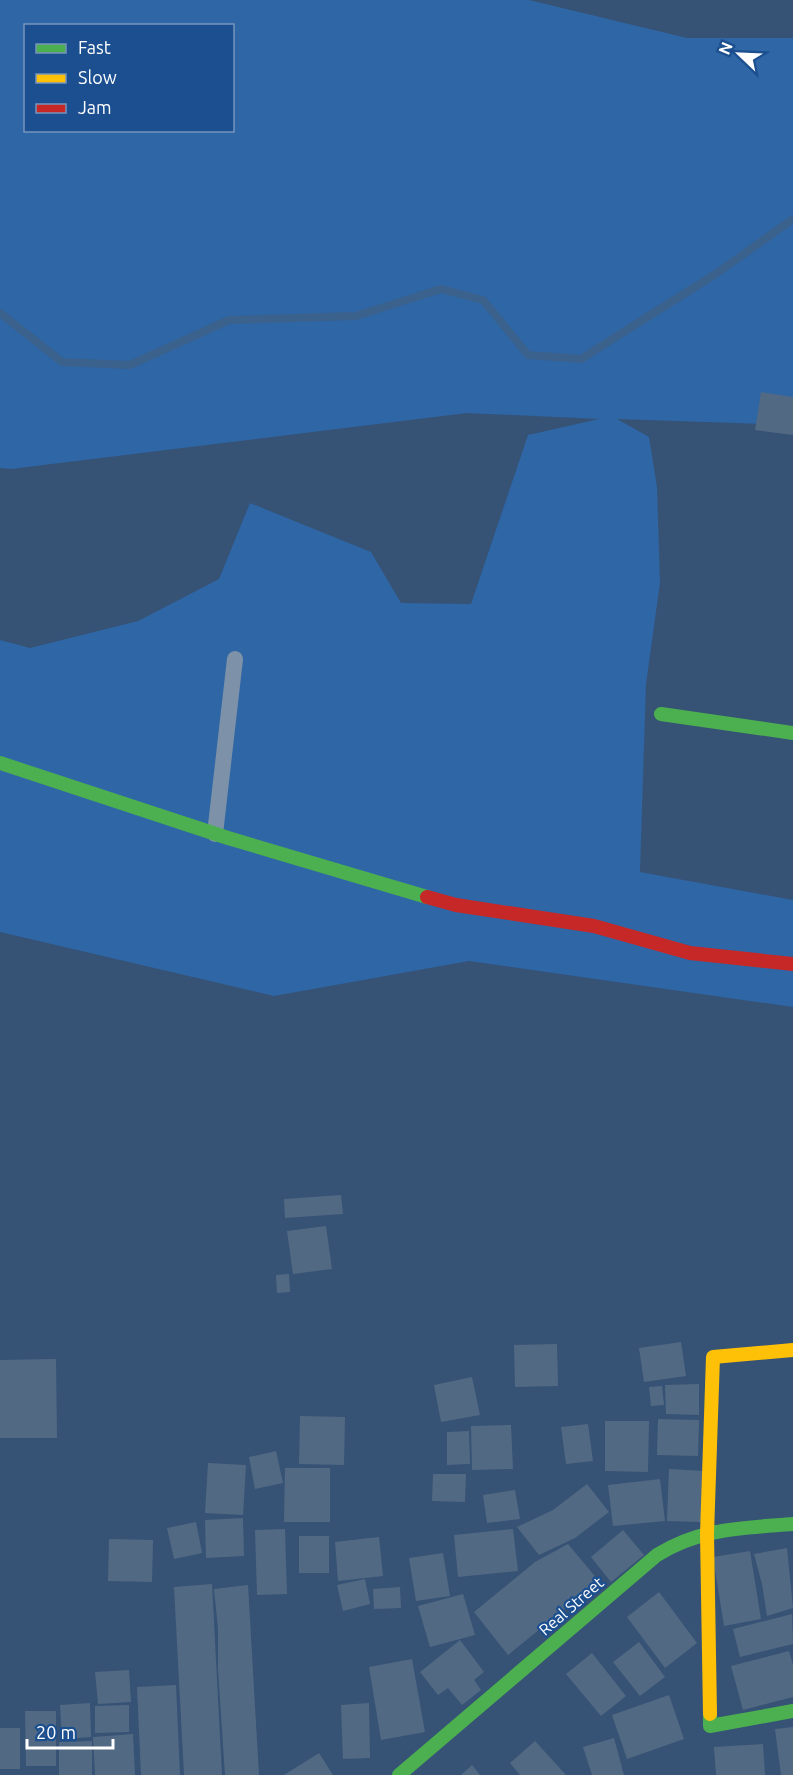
<svg xmlns="http://www.w3.org/2000/svg" width="793" height="1775" viewBox="0 0 793 1775" font-family="Ubuntu,sans-serif">
  <style>
    .green { fill: #2f66a5; fill-rule: evenodd }
    .lines { fill: none; stroke-linecap: round; stroke-linejoin: round }
    .stream { stroke: #3b618d; stroke-width: 8 }
    .building { fill: #526984 }
    .lane { stroke: #7d92a8; stroke-width: 16 }
    .fast { stroke: #4caf50; stroke-width: 14 }
    .slow { stroke: #ffc107; stroke-width: 14 }
    .jam { stroke: #c62828; stroke-width: 14 }
    .labels { text-anchor: middle; dominant-baseline: central; stroke-width: 4.5; stroke-linejoin: round; paint-order: stroke }
    .street-label { font-size: 16px; fill: #fff; stroke: #1b4f8f }
  </style>
  <rect width="100%" height="100%" fill="#365274"/>
  <path class="green" d="M0,0H529L687,38H793V425L617,419L649,437L657,487L660,583L646,684L640,872L793,900V1007L469,961L274,996L0,932V640L30,648L138,621L219,579L250,503L371,552L401,603L471,604L528,435L599,419L467,413L11,469L0,468ZM26,26H232V130H26Z"/>
  <g class="lines">
    <polyline class="stream" points="0,313 62,362 130,365 229,320 356,316 441,289 483,300 528,355 581,359 717,273 793,219"/>
  </g>
  <g class="building">
    <polygon points="761,392 793,397 793,435 755,430"/>
    <polygon points="341,1195 343,1214 285,1218 284,1199"/>
    <polygon points="326,1226 332,1269 293,1274 287,1231"/>
    <polygon points="289,1274 290,1292 277,1293 276,1275"/>
    <polygon points="681,1342 686,1376 644,1382 639,1348"/>
    <polygon points="557,1344 558,1386 515,1387 514,1345"/>
    <polygon points="56,1359 57,1438 0,1438 0,1360"/>
    <polygon points="472,1377 480,1415 441,1422 434,1385"/>
    <polygon points="699,1384 699,1415 666,1414 665,1385"/>
    <polygon points="662,1386 664,1405 651,1406 649,1387"/>
    <polygon points="300,1416 345,1417 344,1465 299,1464"/>
    <polygon points="658,1419 699,1420 698,1456 657,1455"/>
    <polygon points="605,1421 649,1421 648,1472 605,1471"/>
    <polygon points="588,1424 593,1461 566,1464 561,1427"/>
    <polygon points="511,1425 513,1469 472,1470 471,1426"/>
    <polygon points="469,1431 470,1464 447,1465 447,1432"/>
    <polygon points="276,1451 283,1483 255,1489 249,1457"/>
    <polygon points="208,1463 246,1465 243,1515 205,1513"/>
    <polygon points="285,1468 330,1468 330,1522 284,1522"/>
    <polygon points="669,1469 704,1471 701,1522 667,1521"/>
    <polygon points="433,1474 466,1474 465,1502 432,1501"/>
    <polygon points="660,1479 665,1521 613,1526 608,1485"/>
    <polygon points="587,1484 609,1512 575,1538 539,1555 517,1527 553,1510"/>
    <polygon points="515,1490 520,1519 487,1523 483,1495"/>
    <polygon points="243,1518 244,1556 206,1558 205,1520"/>
    <polygon points="196,1522 202,1553 174,1559 167,1528"/>
    <polygon points="285,1529 287,1594 257,1595 255,1530"/>
    <polygon points="513,1529 518,1571 458,1577 454,1535"/>
    <polygon points="623,1530 644,1555 611,1582 591,1557"/>
    <rect x="299" y="1536" width="30" height="37"/>
    <polygon points="379,1537 383,1576 338,1581 335,1542"/>
    <polygon points="109,1539 153,1540 152,1582 108,1581"/>
    <polygon points="568,1544 599,1581 508,1655 474,1612 535,1562"/>
    <polygon points="787,1548 793,1608 767,1616 762,1584 754,1554"/>
    <polygon points="750,1551 761,1619 724,1626 713,1557"/>
    <polygon points="443,1553 450,1596 416,1601 409,1558"/>
    <polygon points="365,1579 370,1604 343,1611 337,1585"/>
    <polygon points="212,1584 222,1775 184,1775 174,1587"/>
    <polygon points="248,1585 259,1775 225,1775 218,1669 218,1628 214,1589"/>
    <polygon points="400,1587 401,1608 374,1609 373,1589"/>
    <polygon points="659,1592 697,1643 665,1668 627,1617"/>
    <polygon points="463,1594 475,1635 430,1647 418,1606"/>
    <polygon points="792,1614 793,1644 740,1657 733,1629"/>
    <polygon points="460,1640 484,1672 474,1680 481,1690 462,1705 448,1688 438,1695 420,1672"/>
    <polygon points="639,1642 665,1677 640,1696 613,1662"/>
    <polygon points="789,1651 793,1665 793,1697 743,1710 731,1666"/>
    <polygon points="592,1653 626,1696 601,1716 566,1674"/>
    <polygon points="412,1659 425,1732 381,1740 369,1667"/>
    <polygon points="129,1670 131,1702 98,1704 95,1672"/>
    <polygon points="176,1685 180,1775 141,1775 137,1687"/>
    <polygon points="669,1695 684,1739 627,1759 612,1715"/>
    <polygon points="90,1703 91,1737 62,1739 60,1705"/>
    <polygon points="369,1703 370,1758 343,1759 341,1705"/>
    <polygon points="129,1705 129,1732 95,1733 95,1706"/>
    <polygon points="25,1711 56,1711 56,1766 26,1766"/>
    <polygon points="793,1727 793,1775 781,1775 775,1729"/>
    <rect x="0" y="1728" width="20" height="41"/>
    <polygon points="133,1734 135,1775 95,1775 93,1737"/>
    <polygon points="614,1738 624,1775 592,1775 583,1747"/>
    <polygon points="92,1741 92,1775 59,1775 59,1742"/>
    <polygon points="535,1741 566,1775 520,1775 510,1763"/>
    <polygon points="763,1744 765,1775 716,1775 714,1747"/>
    <polygon points="319,1753 333,1775 284,1775"/>
    <polygon points="472,1765 480,1775 461,1775"/>
  </g>
  <g class="lines">
    <polyline class="lane" points="215,834 235,659"/>
    <g class="fast">
      <polyline points="661,714 793,733"/>
      <polyline points="0,763 228,838 427,897"/>
      <polyline points="710,1714 710,1726 793,1711"/>
      <path d="M399,1775L657,1555C700,1528 743,1528 793,1524"/>
    </g>
    <polyline class="slow" points="710,1714 707,1534 713,1357 793,1350"/>
    <polyline class="jam" points="427,897 456,905 594,926 690,953 793,964"/>
  </g>
  <g class="labels">
    <g class="street-label">
      <text transform="translate(571 1606) rotate(-41)">Real Street</text>
    </g>
  </g>
  <rect x="24" y="24" width="210" height="108" fill="#1b4f8f" stroke="#7695bc" stroke-width="1.5"/>
  <rect x="36" y="44" width="30" height="9" fill="#4caf50" stroke="#7695bc" stroke-width="1.5"/>
  <text x="78" y="54" font-size="18" fill="#ffffff">Fast</text>
  <rect x="36" y="74" width="30" height="9" fill="#ffc107" stroke="#7695bc" stroke-width="1.5"/>
  <text x="78" y="84" font-size="18" fill="#ffffff">Slow</text>
  <rect x="36" y="104" width="30" height="9" fill="#c62828" stroke="#7695bc" stroke-width="1.5"/>
  <text x="78" y="114" font-size="18" fill="#ffffff">Jam</text>
  <g transform="translate(739 54) rotate(293)" stroke="#1b4f8f" stroke-width="4.5" paint-order="stroke">
  <path d="M0-4.5L10 22L0 15L-10 22Z" fill="#ffffff"/>
  <text y="-9" font-size="16" font-weight="bold" text-anchor="middle" fill="#ffffff">N</text>
  </g>
  <path d="M27 1739v9h86v-9" fill="none" stroke="#ffffff" stroke-width="3"/>
  <text x="36" y="1739" font-size="18" fill="#ffffff" stroke="#1b4f8f" stroke-width="4.5" paint-order="stroke">20 m</text>
</svg>
